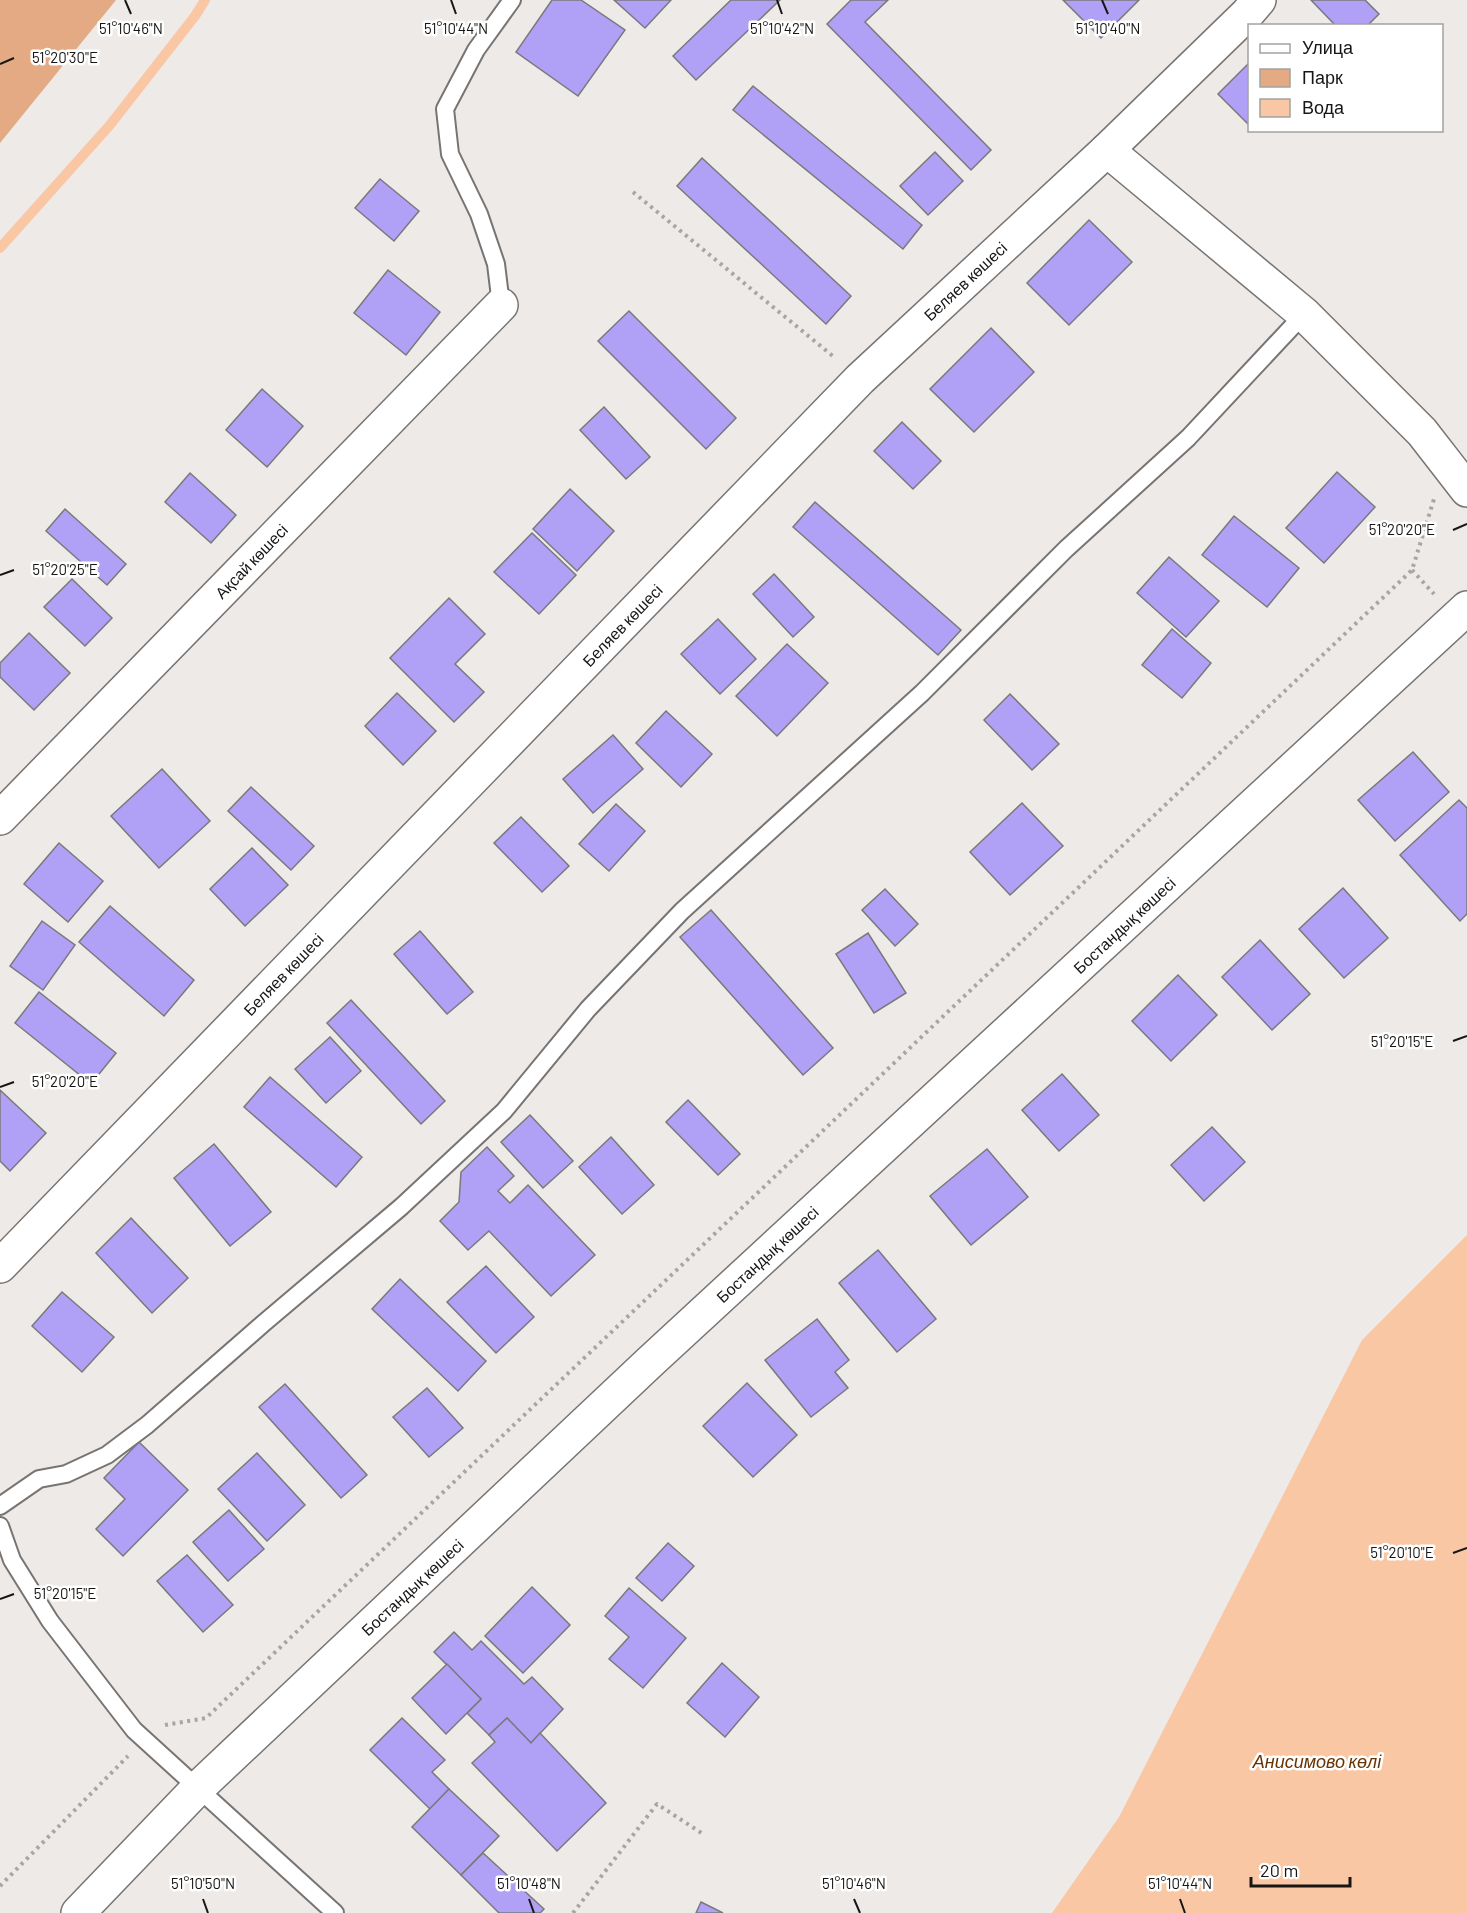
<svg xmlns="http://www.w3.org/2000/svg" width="1467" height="1913" viewBox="0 0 1467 1913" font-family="Barlow,sans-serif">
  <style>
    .green { fill: #e3aa83 }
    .water { fill: #fac7a5 }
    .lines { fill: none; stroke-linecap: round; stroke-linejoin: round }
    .stream { stroke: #fac7a5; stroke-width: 10 }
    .building { fill: #b0a1f7; stroke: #79797c; stroke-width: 1.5 }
    .service-casing { stroke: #777472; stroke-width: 20 }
    .minor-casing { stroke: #777472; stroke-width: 36 }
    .path { stroke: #a8a5a3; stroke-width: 4; stroke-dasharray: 3 4.5; stroke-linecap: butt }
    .service { stroke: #fff; stroke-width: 16 }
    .minor { stroke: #fff; stroke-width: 33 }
    .ticks { fill: none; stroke: #171615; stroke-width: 2 }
    .labels { text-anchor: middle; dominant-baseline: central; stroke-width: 5; stroke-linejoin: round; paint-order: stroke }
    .street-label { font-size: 16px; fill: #171615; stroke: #fff }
    .water-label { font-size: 18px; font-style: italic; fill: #683404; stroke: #fff }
    .ticks-label { font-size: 15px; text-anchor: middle; fill: #171615; stroke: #fff; stroke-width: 5; stroke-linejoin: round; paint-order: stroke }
  </style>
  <rect width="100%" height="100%" fill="#eeeae8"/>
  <polygon class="green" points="0,0 116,0 0,143"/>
  <polygon class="water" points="1467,1235 1467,1913 1052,1913 1119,1817 1362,1340"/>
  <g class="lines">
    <polyline class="stream" points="0,248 110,125 195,16 205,0"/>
  </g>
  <g class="building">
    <polygon points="552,0 581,0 625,30 578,96 516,52"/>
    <polygon points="614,0 671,0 645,28"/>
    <polygon points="731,0 780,0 696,80 673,56"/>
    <polygon points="851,0 888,0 865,22 991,150 971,170 827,24"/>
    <polygon points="1063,0 1139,0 1101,38"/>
    <polygon points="1311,0 1365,0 1379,14 1367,26 1336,26"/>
    <polygon points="1250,62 1250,126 1218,94"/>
    <polygon points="753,86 922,225 903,249 733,110"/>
    <polygon points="935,152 963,181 928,215 900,186"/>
    <polygon points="702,158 851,296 826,324 677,186"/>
    <polygon points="380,179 419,211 394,241 355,208"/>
    <polygon points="1089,220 1132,262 1069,325 1027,283"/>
    <polygon points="388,270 440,312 406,355 354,313"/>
    <polygon points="629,311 736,418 706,449 598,341"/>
    <polygon points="991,328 1034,372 974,432 930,389"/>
    <polygon points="262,389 303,426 267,467 226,430"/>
    <polygon points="604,407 650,457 626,479 580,430"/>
    <polygon points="902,422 941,461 913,489 874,451"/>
    <polygon points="1337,472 1375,507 1324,563 1286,528"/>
    <polygon points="190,473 236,515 211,543 165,502"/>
    <polygon points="570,489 614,531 577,571 533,529"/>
    <polygon points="815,502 961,630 938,655 793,527"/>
    <polygon points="65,509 126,564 107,585 46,531"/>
    <polygon points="1234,516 1299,568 1267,607 1202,555"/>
    <polygon points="532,533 576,575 539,614 494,572"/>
    <polygon points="1169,557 1219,601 1186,637 1137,593"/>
    <polygon points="774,574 814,617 793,637 753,594"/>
    <polygon points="72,579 112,618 85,646 44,607"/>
    <polygon points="449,598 485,634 455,664 484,692 454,722 390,658"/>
    <polygon points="718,619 756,659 720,694 681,654"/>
    <polygon points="1172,629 1211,663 1182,698 1142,665"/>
    <polygon points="29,633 70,673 34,710 0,677 0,663"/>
    <polygon points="787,644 828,683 777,736 736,696"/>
    <polygon points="397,693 436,731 403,765 365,726"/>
    <polygon points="1010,694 1059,744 1032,770 984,720"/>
    <polygon points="666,711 712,754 681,787 636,743"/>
    <polygon points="613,735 643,769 593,813 563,779"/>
    <polygon points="1413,752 1449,792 1395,841 1358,800"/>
    <polygon points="162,769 210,821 159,868 111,816"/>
    <polygon points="251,787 314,846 291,870 228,811"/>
    <polygon points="1459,800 1467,808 1467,914 1460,921 1400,855"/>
    <polygon points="1022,803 1063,846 1010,895 970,852"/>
    <polygon points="616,804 645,831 609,871 579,844"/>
    <polygon points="521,817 569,866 542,892 494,843"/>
    <polygon points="59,843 103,881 68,922 24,884"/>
    <polygon points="252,848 288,885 245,926 210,889"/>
    <polygon points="1343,888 1388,938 1344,978 1299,929"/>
    <polygon points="885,889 918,924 895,946 862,910"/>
    <polygon points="110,906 194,980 164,1016 79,942"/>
    <polygon points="711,910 833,1048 803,1075 680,937"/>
    <polygon points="42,921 75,945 43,990 10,966"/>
    <polygon points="420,931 473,992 447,1014 394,954"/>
    <polygon points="868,933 906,993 874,1013 836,954"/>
    <polygon points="1260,940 1310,994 1272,1030 1222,977"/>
    <polygon points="1178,975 1217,1015 1171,1061 1132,1021"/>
    <polygon points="39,992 116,1053 91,1084 15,1023"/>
    <polygon points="351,1000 445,1101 421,1124 327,1023"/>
    <polygon points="330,1037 361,1071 326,1103 295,1069"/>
    <polygon points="1062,1074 1099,1115 1059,1151 1022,1110"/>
    <polygon points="270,1077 362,1157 336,1187 244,1107"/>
    <polygon points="0,1090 46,1133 10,1171 0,1161"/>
    <polygon points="688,1100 740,1154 718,1175 666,1122"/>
    <polygon points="530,1115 573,1161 543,1188 501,1142"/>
    <polygon points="1212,1127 1245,1162 1204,1201 1171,1165"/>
    <polygon points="611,1137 654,1185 622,1214 579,1167"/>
    <polygon points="214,1144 271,1212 230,1246 174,1178"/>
    <polygon points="487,1147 514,1176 498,1191 510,1203 528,1185 595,1255 551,1296 489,1231 468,1250 440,1221 459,1202 461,1172"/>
    <polygon points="987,1149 1028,1197 971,1245 930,1196"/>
    <polygon points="131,1218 188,1278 152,1313 96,1253"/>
    <polygon points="878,1250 936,1319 897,1352 839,1283"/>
    <polygon points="486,1266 534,1317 496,1353 447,1302"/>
    <polygon points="400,1279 486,1361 458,1391 372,1309"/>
    <polygon points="62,1292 114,1337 82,1372 32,1326"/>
    <polygon points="817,1319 849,1360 835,1372 848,1388 811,1417 765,1360"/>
    <polygon points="747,1383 797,1435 753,1477 703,1426"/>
    <polygon points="285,1384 367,1475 341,1498 259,1407"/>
    <polygon points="427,1388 463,1428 429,1457 393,1417"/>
    <polygon points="139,1442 188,1490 123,1556 96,1529 125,1499 104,1478"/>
    <polygon points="257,1453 305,1505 267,1541 218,1489"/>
    <polygon points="229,1510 264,1549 228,1581 193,1542"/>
    <polygon points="668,1543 694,1566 662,1601 636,1578"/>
    <polygon points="187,1555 233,1605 203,1632 157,1581"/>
    <polygon points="532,1587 570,1625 523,1673 485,1636"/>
    <polygon points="629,1588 686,1638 643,1688 609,1659 629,1637 605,1616"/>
    <polygon points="454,1632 472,1650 481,1641 524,1684 532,1677 563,1709 531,1743 507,1718 489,1735 467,1713 481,1699 434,1652"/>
    <polygon points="722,1663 759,1697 725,1737 687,1703"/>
    <polygon points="447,1664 481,1699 446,1734 412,1698"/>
    <polygon points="402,1718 445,1760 432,1772 449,1789 430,1809 370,1750"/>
    <polygon points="507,1718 531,1743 540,1733 606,1803 557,1851 472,1763 495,1742 489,1735"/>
    <polygon points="449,1789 499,1836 461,1875 412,1827"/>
    <polygon points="483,1853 544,1909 540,1913 499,1913 461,1875"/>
    <polygon points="701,1902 723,1913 696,1913"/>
  </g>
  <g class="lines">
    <g class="service-casing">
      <g id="service">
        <polyline points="501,305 496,264 479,214 450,154 445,109 476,50 512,0"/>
        <polyline points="0,1506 39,1479 66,1474 107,1455 147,1425 265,1322 401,1207 504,1111 588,1009 682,911 922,693 1066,549 1188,438 1304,314"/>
        <polyline points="0,1526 12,1560 50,1621 134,1730 335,1913"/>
      </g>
    </g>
    <g class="minor-casing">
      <g id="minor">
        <polyline points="1107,150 1304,314 1422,432 1467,490"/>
        <polyline points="0,818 501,305"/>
        <polyline points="0,1266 860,379 1107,150 1247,14 1259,0"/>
        <polyline points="78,1913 198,1788 651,1361 1467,608"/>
      </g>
    </g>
    <g class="path">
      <polyline points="633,192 834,357"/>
      <polyline points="1412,570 1434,594"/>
      <polyline points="165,1725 206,1718 1412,570 1434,499"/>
      <polyline points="0,1886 128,1756"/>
      <polyline points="573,1913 657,1804 703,1834"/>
    </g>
    <use href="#service" class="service"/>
    <use href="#minor" class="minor"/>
  </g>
  <path class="ticks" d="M125,0L131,14M451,0L456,14M777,0L782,14M1102,0L1108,14M0,64L14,58M1453,530L1467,524M0,575L14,570M1453,1041L1467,1036M0,1087L14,1082M1453,1553L1467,1548M0,1599L14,1594M203,1899L208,1913M529,1899L534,1913M854,1899L860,1913M1180,1899L1185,1913"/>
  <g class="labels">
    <g class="street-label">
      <text transform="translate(965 281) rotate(-43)">Беляев көшесі</text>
      <text transform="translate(251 561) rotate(-46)">Ақсай көшесі</text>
      <text transform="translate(622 625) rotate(-46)">Беляев көшесі</text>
      <text transform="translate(1124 925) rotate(-43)">Бостандық көшесі</text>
      <text transform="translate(283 974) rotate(-46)">Беляев көшесі</text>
      <text transform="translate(767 1254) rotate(-43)">Бостандық көшесі</text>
      <text transform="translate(412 1587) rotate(-43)">Бостандық көшесі</text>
    </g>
    <g class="water-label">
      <text x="1317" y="1761">Анисимово көлі</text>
    </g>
  </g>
  <g class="ticks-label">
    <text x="131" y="34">51°10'46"N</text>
    <text x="456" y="34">51°10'44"N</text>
    <text x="782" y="34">51°10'42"N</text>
    <text x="1108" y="34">51°10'40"N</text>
    <text x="65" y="63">51°20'30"E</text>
    <text x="1402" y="535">51°20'20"E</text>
    <text x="65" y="575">51°20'25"E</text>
    <text x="1402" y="1047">51°20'15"E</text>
    <text x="65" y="1087">51°20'20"E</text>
    <text x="1402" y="1558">51°20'10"E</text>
    <text x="65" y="1599">51°20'15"E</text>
    <text x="203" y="1889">51°10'50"N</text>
    <text x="529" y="1889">51°10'48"N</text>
    <text x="854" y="1889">51°10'46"N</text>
    <text x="1180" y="1889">51°10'44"N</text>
  </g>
  <rect x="1248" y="24" width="195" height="108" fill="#ffffff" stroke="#a2a2a1" stroke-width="1.5"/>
  <rect x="1260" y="44" width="30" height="9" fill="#ffffff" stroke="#a2a2a1" stroke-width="1.5"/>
  <text x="1302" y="54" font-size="18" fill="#171615">Улица</text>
  <rect x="1260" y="69" width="30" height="18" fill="#e3aa83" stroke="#a2a2a1" stroke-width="1.5"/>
  <text x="1302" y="84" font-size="18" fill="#171615">Парк</text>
  <rect x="1260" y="99" width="30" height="18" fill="#fac7a5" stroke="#a2a2a1" stroke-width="1.5"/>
  <text x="1302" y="114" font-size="18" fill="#171615">Вода</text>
  <path d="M1251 1877v9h99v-9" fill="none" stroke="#171615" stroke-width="3"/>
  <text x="1260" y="1877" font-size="18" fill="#171615" stroke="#ffffff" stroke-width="4.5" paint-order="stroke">20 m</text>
</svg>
